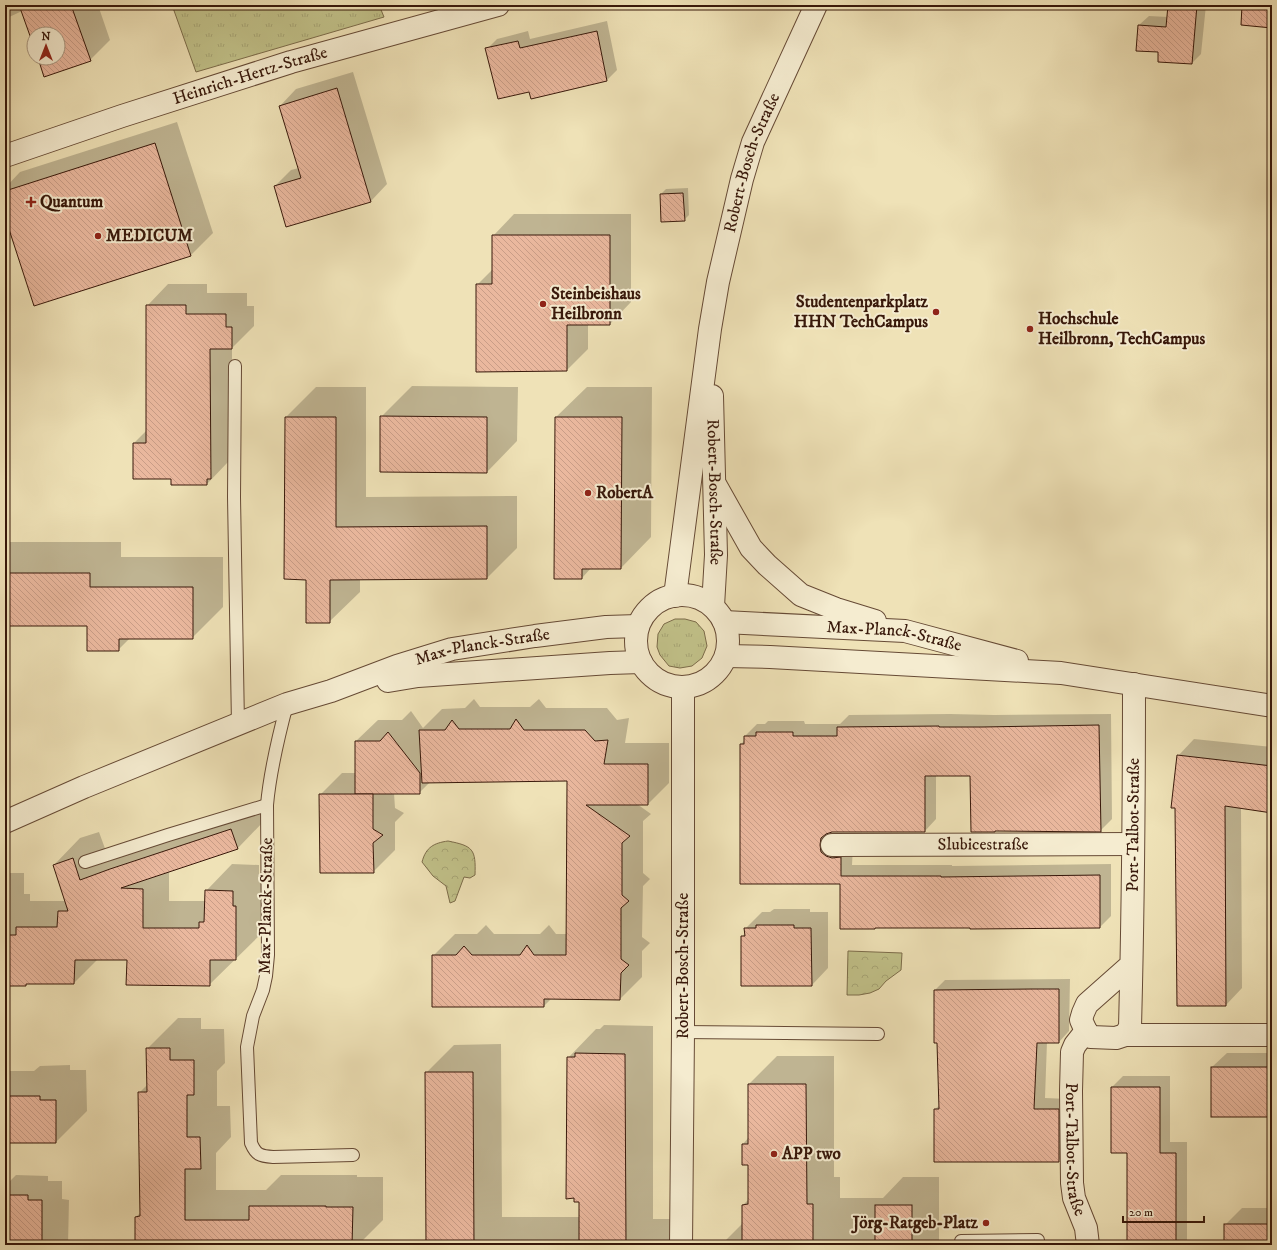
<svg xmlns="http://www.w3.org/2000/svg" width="1277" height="1250" viewBox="0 0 1277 1250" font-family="'IM FELL DW Pica',serif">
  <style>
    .grass { fill: url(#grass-tufts); stroke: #7c6c4a }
    .park { fill: url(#park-crowns); stroke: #7c6c4a }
    .shadow { fill: #0003 }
    .building { fill: url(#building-back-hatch); stroke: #38180a }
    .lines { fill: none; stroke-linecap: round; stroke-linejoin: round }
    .service-casing { stroke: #664a35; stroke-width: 14 }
    .minor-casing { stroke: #664a35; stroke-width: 24 }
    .tertiary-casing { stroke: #664a35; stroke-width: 24 }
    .service { stroke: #f5ecd0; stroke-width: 12 }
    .minor { stroke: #f5ecd0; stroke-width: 22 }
    .tertiary { stroke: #f5ecd0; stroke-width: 22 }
    .poi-dot { fill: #8f2418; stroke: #f5ecd0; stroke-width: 1.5 }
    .labels { text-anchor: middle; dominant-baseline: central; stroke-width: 4; stroke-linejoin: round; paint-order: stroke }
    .street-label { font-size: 17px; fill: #38180a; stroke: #f5ecd0 }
    .poi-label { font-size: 17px; font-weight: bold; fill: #38180a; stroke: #f5ecd0; text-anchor: start }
  </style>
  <defs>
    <pattern id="grass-tufts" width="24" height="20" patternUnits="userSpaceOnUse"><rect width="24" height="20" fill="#c1c189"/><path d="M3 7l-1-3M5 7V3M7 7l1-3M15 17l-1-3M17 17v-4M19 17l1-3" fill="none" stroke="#a7a575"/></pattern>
    <pattern id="park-crowns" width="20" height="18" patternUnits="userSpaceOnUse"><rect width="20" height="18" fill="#c1c189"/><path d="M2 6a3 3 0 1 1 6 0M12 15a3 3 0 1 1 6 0" fill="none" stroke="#a7a575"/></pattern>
    <pattern id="building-back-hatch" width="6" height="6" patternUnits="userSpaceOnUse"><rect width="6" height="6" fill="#eab89e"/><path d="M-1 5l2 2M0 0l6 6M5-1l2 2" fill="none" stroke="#c99d87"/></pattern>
  </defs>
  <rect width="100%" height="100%" fill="#efe2b7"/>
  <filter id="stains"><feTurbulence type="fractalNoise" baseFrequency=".005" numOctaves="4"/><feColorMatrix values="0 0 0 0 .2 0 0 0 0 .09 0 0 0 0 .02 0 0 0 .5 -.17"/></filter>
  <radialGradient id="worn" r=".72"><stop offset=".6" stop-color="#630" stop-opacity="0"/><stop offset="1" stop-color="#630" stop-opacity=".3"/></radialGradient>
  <g class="grass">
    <polygon points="172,5 379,5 384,17 196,72"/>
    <polygon points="675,619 685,619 696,622 704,631 707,646 702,658 692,666 680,668 669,666 660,655 657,647 658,634 664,624"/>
  </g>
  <g class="park">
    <path d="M448,841C473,846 476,849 475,875L470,878L464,877L455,901L450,903L446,886L433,876L422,862C426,847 434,843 448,841Z"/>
    <polygon points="848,951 902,953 901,970 886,981 879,989 870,993 859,995 847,995"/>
  </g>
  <g class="shadow">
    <polygon points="5,5 98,5 110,40 90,60 39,58 58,58 58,34 34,34 34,44 22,11 5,19"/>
    <polygon points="1169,5 1206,5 1201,54 1192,63 1139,25 1149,16 1168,17"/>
    <polygon points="607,21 617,70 607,80 530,91 487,49 497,39 528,31 530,39"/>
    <polygon points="353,72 387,184 371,201 287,226 275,186 291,170 299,168 280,106 296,89"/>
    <polygon points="177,122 213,233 191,255 34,305 5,213 5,188 20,172"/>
    <polygon points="688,188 689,215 684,220 661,194 666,189"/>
    <polygon points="514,214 631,214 631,302 610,324 588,324 588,349 567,370 477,285 493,269 493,236"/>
    <polygon points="168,284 207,284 207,293 247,293 247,306 254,306 254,326 232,348 232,456 228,460 228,462 207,484 172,478 134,443 147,430 147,306"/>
    <polygon points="412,386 518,387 517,441 487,472 381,417"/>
    <polygon points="316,387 366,387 366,497 517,496 517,548 487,578 360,578 360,592 329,622 307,579 285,578 286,417"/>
    <polygon points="587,387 652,387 651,537 621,568 591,568 582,578 556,417"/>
    <polygon points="5,542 121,542 121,557 223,557 223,607 192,638 130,638 118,650 88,625 5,625"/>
    <polygon points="474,699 480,707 530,707 539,699 546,708 607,708 617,720 629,718 625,743 669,743 669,783 648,804 637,804 651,814 643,821 643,873 650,879 643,886 642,937 650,943 642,951 642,977 620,999 552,998 544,1006 433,956 455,934 477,934 486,925 494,934 540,934 549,925 556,934 567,934 568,780 430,782 419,793 394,793 395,808 404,813 395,822 395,850 373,872 320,795 342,773 356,773 356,741 378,720 402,720 411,711 423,728 442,709 465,708"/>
    <polygon points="950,714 994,715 1111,714 1112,819 1100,831 971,775 936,775 936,819 925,831 831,832 833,840 853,846 852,865 952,865 952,866 1111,864 1111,916 1100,927 841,883 741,744 745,740 745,736 757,724 765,724 768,721 804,721 805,724 840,724 849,715"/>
    <polygon points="1194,739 1272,747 1272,812 1241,807 1242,988 1226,1005 1178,756"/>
    <polygon points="258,803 264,821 238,848 169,871 169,901 206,901 206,891 232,864 259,865 259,880 262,880 262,933 209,985 128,959 98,959 74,983 28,983 26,985 5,985 5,873 24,873 24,894 30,894 30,901 66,901 54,865 80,838 99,832 107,854"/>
    <polygon points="774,909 810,909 810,912 828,912 828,968 812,985 742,937 745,933 745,929 762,912 770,912"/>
    <polygon points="1272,920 1272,966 1271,966 1271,921"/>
    <polygon points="1070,979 1069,1031 1059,1042 1047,1042 1045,1098 1069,1099 1069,1150 1058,1161 935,1109 940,1105 935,990 945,980"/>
    <polygon points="178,1018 201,1018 201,1029 224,1029 225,1063 217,1071 217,1106 230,1106 231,1137 216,1153 216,1190 266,1190 281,1175 357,1175 357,1177 383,1177 383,1220 358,1245 136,1245 136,1217 140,1213 139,1093 148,1084 147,1049"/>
    <polygon points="604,1025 653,1026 653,1219 677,1219 678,1245 651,1245 651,1242 649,1242 649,1245 427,1245 426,1073 454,1045 501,1044 502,1217 580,1217 580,1202 568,1058 596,1029 600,1029"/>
    <polygon points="1227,1053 1272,1053 1272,1116 1212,1067"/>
    <polygon points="777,1056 834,1056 834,1177 840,1177 840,1198 883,1198 903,1177 939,1177 939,1245 721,1245 743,1223 743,1205 749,1199 749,1164 743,1144 749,1137 749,1084"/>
    <polygon points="70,1065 70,1070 86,1070 87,1111 56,1142 5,1143 5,1071 34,1071 40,1066"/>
    <polygon points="1123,1076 1170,1076 1170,1142 1187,1142 1187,1245 1128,1245 1128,1152 1112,1087"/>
    <polygon points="16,1175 48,1176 48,1181 62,1181 62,1199 69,1200 68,1245 5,1245 5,1186"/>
    <polygon points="1242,1208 1272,1208 1272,1245 1225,1245 1225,1225"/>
  </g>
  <g class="building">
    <polygon points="19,5 71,5 91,61 44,77 38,58 58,58 58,34 34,34 34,47"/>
    <polygon points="1168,5 1197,5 1192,64 1158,62 1158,52 1136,51 1138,25 1166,27"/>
    <polygon points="1242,5 1272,5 1272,28 1241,25"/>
    <polygon points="597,31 607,81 531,99 529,92 498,99 485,48 518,41 520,48"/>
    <polygon points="337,88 371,202 286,227 274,186 301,178 279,106"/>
    <polygon points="155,143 191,256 34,306 5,217 5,191"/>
    <polygon points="683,193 685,221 661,222 660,194"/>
    <polygon points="492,235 610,235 610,325 567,325 567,371 476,372 476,284 492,284"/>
    <polygon points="146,305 186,305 186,314 226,314 226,327 232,327 232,349 210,349 211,479 207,479 207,485 171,485 171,479 133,479 133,443 146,443"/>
    <polygon points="380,416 487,417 487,473 380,472"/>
    <polygon points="285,417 336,417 336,527 487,526 487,579 330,580 330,623 306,623 306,580 284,579"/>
    <polygon points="555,417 622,417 621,569 582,569 582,579 554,579"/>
    <polygon points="5,573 90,573 90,587 193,587 193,639 119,639 119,651 87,651 87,626 5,626"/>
    <polygon points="516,719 524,730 585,730 595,741 608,740 604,764 648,764 648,805 586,805 630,836 622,843 622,895 629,901 621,908 621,959 629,965 621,973 620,1000 544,999 544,1007 432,1007 432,955 456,955 464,946 472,955 520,955 527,945 534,955 566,955 567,781 422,783 419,730 445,730 452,720 459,729 510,729"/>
    <polygon points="1099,725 1101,832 995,831 995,832 971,832 970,776 925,776 925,832 832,832 826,834 821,838 820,845 821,852 826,856 832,858 841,857 841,876 941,876 941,877 1100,875 1100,928 970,929 970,928 875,928 875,929 840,929 840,884 740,884 740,744 744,744 744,736 756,736 756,732 793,732 793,736 837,736 837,727 939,726 939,727 982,727"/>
    <polygon points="388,732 420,773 420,794 355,794 355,741 380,741"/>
    <polygon points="1177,755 1272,766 1272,813 1225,806 1226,1006 1177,1006 1175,808 1171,808"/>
    <polygon points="319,794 373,794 373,829 383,835 373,843 374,873 320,873"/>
    <polygon points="231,829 238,849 121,888 143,889 143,928 199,928 199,922 204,922 205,890 233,891 233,906 236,906 236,960 210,960 210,986 126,985 127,960 75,960 74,984 26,984 26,986 5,986 5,935 16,935 16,927 57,927 58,911 68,911 53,865 73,858 80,880 110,869"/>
    <polygon points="756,925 794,925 794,928 811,928 812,986 741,986 741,936 745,936 744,928 756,928"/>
    <polygon points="1032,989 1059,989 1059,1043 1037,1043 1034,1109 1059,1109 1059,1162 934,1162 934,1109 939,1109 937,1043 934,1043 934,990"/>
    <polygon points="146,1048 170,1048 170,1060 194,1060 194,1095 187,1095 187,1137 200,1137 201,1169 185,1169 185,1220 249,1220 249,1206 326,1206 326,1207 353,1207 352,1245 135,1245 135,1217 140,1216 138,1092 147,1092"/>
    <polygon points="575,1053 625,1054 626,1245 579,1245 579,1202 574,1202 574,1198 566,1199 567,1057 575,1057"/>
    <rect x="1211" y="1067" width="61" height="50"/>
    <polygon points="425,1072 473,1072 474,1245 426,1245"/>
    <polygon points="748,1084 806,1084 807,1204 813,1204 813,1245 742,1245 742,1205 748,1204 748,1165 742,1165 742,1144 748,1144"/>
    <polygon points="1111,1087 1160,1087 1160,1153 1176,1153 1176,1245 1127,1245 1127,1153 1111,1153"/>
    <polygon points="8,1096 40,1096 40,1100 56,1100 56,1143 5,1143 5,1101 8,1101"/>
    <polygon points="5,1195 28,1195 28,1200 42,1200 42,1245 5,1245"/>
    <rect x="875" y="1205" width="37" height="40"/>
    <rect x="1224" y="1224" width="48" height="21"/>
  </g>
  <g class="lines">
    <g class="service-casing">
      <g id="service">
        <polyline points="235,366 234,497 238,724"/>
        <path d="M287,704C278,738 270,771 267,805L268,955L266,976L263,990L253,1016L247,1047L251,1143C256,1155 260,1156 273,1157L353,1155"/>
        <polyline points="85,862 168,835 267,805"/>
        <polyline points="683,1032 878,1034"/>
        <polyline points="961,1245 961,1241 1038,1240 1038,1245"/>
      </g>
    </g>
    <g class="minor-casing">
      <g id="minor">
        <path id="s1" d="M5,156L122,116L291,62L498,5"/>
        <polyline points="388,681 418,676 610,663 641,662"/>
        <path id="s2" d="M5,822L84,787L287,704L331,691L397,666L452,649L535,636L606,627L638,626"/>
        <path id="s3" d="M832,845L1133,844"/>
        <path id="s4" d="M1131,965L1087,1004L1083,1013L1081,1020L1086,1031L1091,1037L1116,1038L1125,1035L1130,1027C1133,913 1134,799 1134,684"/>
        <path id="s5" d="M1086,1031L1075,1045L1072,1052L1071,1091L1072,1183L1074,1198L1086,1228L1088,1245"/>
        <polyline points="1125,1035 1272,1035"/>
        <path id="s6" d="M681,1245L683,1032V688"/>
      </g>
    </g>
    <g class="tertiary-casing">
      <g id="tertiary">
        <path id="s7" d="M712,396L716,555L713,606"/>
        <polyline points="716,486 751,548 767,565 801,595 836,609 875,621"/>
        <circle cx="682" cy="641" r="46"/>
        <path id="s8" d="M675,596L710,329L718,282L742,179L753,142L816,5"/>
        <path id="s9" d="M724,622L905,631L1017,661"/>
        <polyline points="726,656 770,657 1061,673 1272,706"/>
      </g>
    </g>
    <use href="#service" class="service"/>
    <use href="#minor" class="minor"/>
    <use href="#tertiary" class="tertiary"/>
  </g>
  <g class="poi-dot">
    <path d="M29 196h4v4h4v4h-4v4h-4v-4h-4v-4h4z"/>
    <circle cx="98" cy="236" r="4"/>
    <circle cx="543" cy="304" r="4"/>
    <circle cx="936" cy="312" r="4"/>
    <circle cx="1030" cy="329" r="4"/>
    <circle cx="588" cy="493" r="4"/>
    <circle cx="774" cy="1154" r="4"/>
    <circle cx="986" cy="1223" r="4"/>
  </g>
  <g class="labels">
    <g class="street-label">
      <text stroke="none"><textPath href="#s1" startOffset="258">Heinrich-Hertz-Straße</textPath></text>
      <text stroke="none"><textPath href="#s8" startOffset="441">Robert-Bosch-Straße</textPath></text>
      <text stroke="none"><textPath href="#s7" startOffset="96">Robert-Bosch-Straße</textPath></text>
      <text stroke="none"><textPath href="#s9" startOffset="171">Max-Planck-Straße</textPath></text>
      <text stroke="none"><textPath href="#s2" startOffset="510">Max-Planck-Straße</textPath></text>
      <text stroke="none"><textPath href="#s4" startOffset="342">Port-Talbot-Straße</textPath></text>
      <text stroke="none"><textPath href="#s3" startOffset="151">Slubicestraße</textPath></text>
      <text transform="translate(266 906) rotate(-89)">Max-Planck-Straße</text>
      <text stroke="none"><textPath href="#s6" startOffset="279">Robert-Bosch-Straße</textPath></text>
      <text stroke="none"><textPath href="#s5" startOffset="123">Port-Talbot-Straße</textPath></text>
    </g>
    <g class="poi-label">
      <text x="40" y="202">Quantum</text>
      <text x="106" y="236">MEDICUM</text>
      <text x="551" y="294">Steinbeishaus<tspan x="551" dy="20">Heilbronn</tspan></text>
      <text x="928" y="302" text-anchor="end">Studentenparkplatz<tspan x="928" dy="20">HHN TechCampus</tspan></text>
      <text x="1038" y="319">Hochschule<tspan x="1038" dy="20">Heilbronn, TechCampus</tspan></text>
      <text x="596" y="493">RobertA</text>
      <text x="782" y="1154">APP two</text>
      <text x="978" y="1223" text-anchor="end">Jörg-Ratgeb-Platz</text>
    </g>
  </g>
  <rect width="1277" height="1250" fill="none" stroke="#efe2b7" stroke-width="20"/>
  <rect x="6" y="6" width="1265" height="1238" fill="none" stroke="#38180a" stroke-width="2"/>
  <rect x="10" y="10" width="1257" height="1230" fill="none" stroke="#38180a"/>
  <g transform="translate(46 46)"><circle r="19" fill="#f5ecd0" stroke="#a99781"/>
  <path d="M0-3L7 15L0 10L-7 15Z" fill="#8f2418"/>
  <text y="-6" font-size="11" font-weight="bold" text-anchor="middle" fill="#38180a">N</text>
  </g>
  <path d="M1123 1216v6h81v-6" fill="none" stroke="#38180a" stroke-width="2"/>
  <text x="1129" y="1216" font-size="12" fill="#38180a" stroke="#f5ecd0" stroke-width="3" paint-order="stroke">20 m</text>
  <rect width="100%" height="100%" filter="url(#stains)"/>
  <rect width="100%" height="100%" fill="url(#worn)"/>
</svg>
